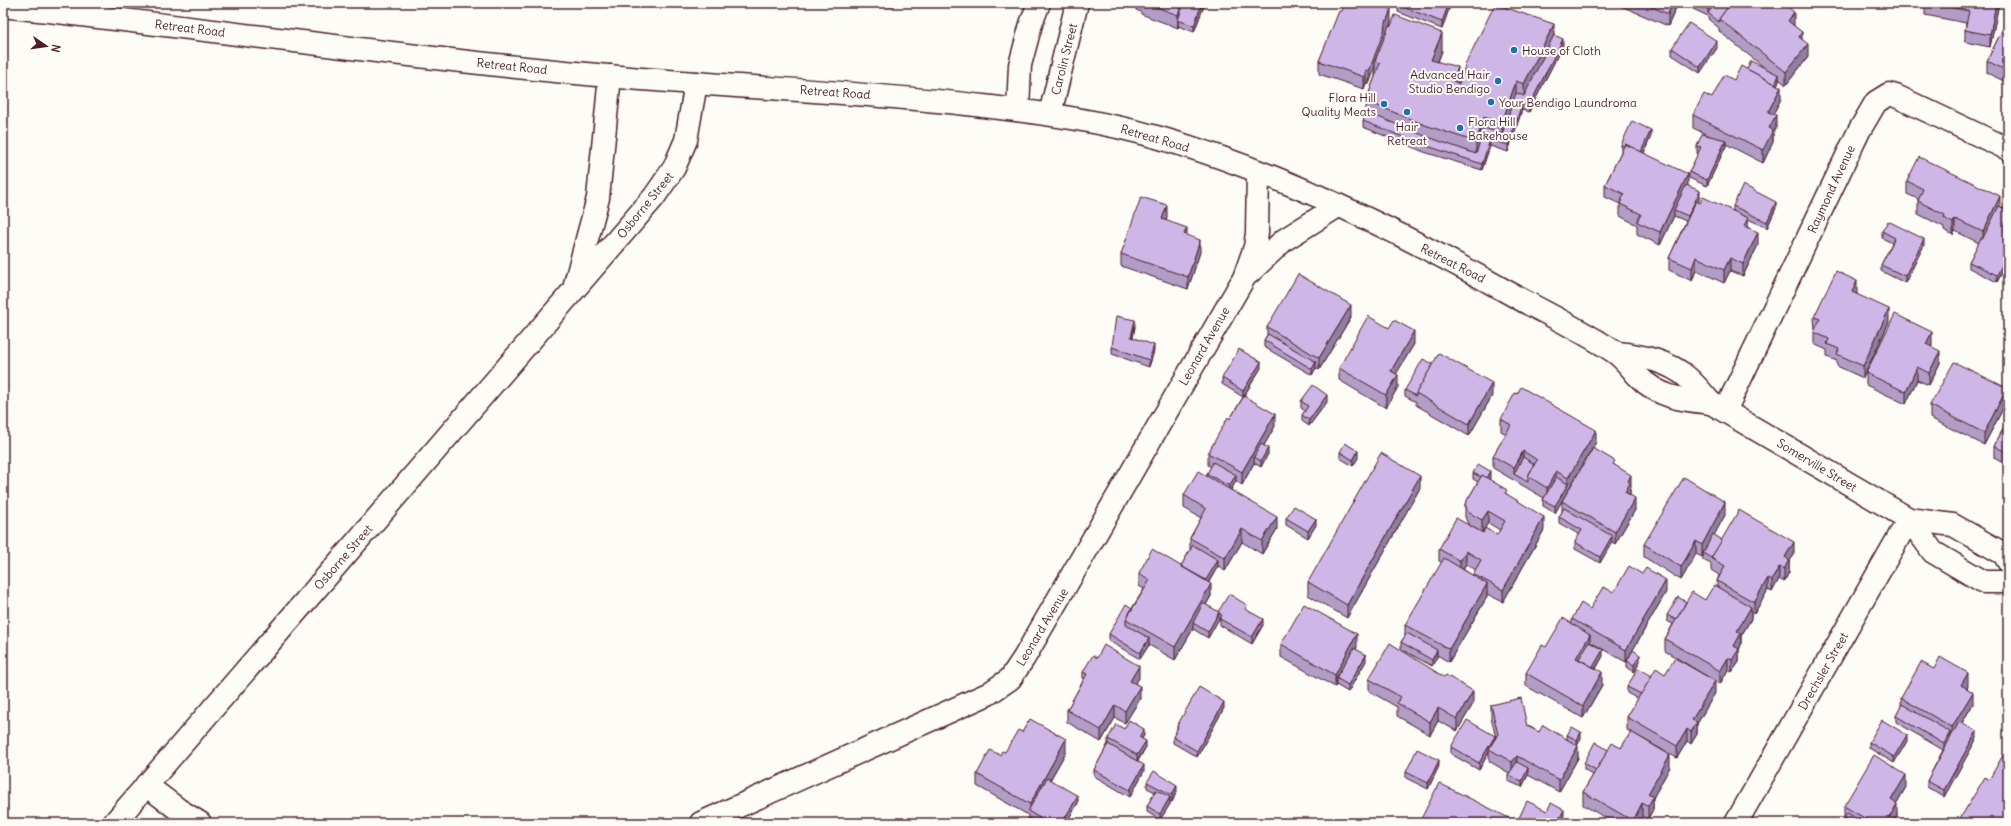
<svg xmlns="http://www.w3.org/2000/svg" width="2011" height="826" viewBox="0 0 2011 826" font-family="Delius,sans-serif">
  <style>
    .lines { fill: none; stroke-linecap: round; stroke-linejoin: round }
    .minor-casing { stroke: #4a1f2b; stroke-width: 25 }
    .tertiary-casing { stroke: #4a1f2b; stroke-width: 25 }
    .minor { stroke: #fdfcf7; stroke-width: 22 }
    .tertiary { stroke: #fdfcf7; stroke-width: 22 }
    .wall { fill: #b19dc6; stroke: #4a1f2b; fill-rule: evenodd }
    .shaded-wall { fill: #907fa1; stroke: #4a1f2b }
    .building { fill: #ceb6e6; stroke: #4a1f2b }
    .poi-dot { fill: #1f6fb2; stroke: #fdfcf7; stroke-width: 1.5 }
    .labels { text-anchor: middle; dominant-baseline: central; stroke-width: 4; stroke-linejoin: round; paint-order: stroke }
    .street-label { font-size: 12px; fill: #4a1f2b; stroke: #fdfcf7 }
    .poi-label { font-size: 12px; fill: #4a1f2b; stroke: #fdfcf7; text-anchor: start }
  </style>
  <rect width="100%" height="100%" fill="#fdfcf7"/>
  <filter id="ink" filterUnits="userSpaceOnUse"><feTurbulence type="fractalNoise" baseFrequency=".025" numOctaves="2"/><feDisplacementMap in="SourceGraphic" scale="8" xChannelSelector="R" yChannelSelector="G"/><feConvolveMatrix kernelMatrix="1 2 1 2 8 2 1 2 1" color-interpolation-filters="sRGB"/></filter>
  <g filter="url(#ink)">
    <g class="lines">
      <g class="minor-casing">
        <g id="minor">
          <polyline points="1249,273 1284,240 1338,206"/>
          <polyline points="575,284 598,198 610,76"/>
          <polyline points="1725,411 1859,131 1876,102 1889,94 1896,96 2008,149"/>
          <polyline points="146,785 179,810 200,823"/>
          <polyline points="114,823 654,197 674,168 686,140 696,83"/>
          <polyline points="701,823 988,694 1010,679 1024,658 1244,278 1255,247 1257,233 1258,173"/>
          <polyline points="1736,823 1909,519"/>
        </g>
      </g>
      <g class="tertiary-casing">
        <g id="tertiary">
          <path d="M3,6C205,28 406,58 608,76C733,88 859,91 983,106C1043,113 1102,121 1160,138C1282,173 1400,232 1511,294C1545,313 1581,330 1613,351C1623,357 1630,367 1638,376C1659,398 1683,400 1711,403"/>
          <polyline points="1018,110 1020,65 1031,24 1039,3"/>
          <polyline points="1050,114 1077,3"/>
          <path d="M1618,353C1642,356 1669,361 1688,378C1696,385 1704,395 1711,403L1909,519L1953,525L2004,554L2008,561"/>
          <polyline points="1909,519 1933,552 1984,582 2008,582"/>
        </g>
      </g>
      <use href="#minor" class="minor"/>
      <use href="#tertiary" class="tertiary"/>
    </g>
    <g class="wall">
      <polygon points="855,3 895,3 894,7 855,4"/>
      <polygon points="917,3 952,3 952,6"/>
      <polygon points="1136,3 1205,3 1194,32 1178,26 1178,28 1141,14 1141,12 1136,10"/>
      <polygon points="1451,3 1442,29 1398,12 1398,5"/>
      <polygon points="1614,3 1678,3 1668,26"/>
      <polygon points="1693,3 1714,3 1712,8 1794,25 1794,26 1802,39 1808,57 1786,85 1779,79 1779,81 1777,85 1781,99 1773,114 1776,128 1773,133 1773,142 1763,163 1726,144 1726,146 1707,186 1689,178 1689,172 1699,153 1697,153 1697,146 1710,136 1693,128 1693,115 1747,69 1766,69 1719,31 1719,28 1708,19 1708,16 1693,9"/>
      <polygon points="1925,3 1999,3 1990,47 1965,42 1965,30 1966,23 1925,15"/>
      <polygon points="1341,11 1391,22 1389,26 1442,51 1438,62 1459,84 1554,35 1563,45 1529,112 1522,110 1508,152 1490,146 1482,170 1424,152 1363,127 1363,121 1366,112 1366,101 1375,77 1375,67 1369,84 1366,83 1364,89 1319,74 1319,61"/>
      <polygon points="2008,18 2008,83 1987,73 1987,61"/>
      <polygon points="1672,48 1717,48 1700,73 1672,55"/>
      <polygon points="1651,136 1644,153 1688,186 1700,198 1698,202 1733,211 1733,206 1776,208 1767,228 1748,219 1748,227 1758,245 1743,276 1730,271 1724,283 1696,270 1692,281 1669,270 1669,258 1686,221 1674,216 1660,245 1637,234 1637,225 1620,216 1620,204 1605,197 1605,185 1621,152 1621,145"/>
      <polygon points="1907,181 2000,206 2008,210 2008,285 2003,282 2003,271 1997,282 1969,268 1969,262 1979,243 1955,231 1953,235 1944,230 1944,227 1918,214 1918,199 1907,194"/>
      <polygon points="1167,218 1166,221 1187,235 1200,252 1188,289 1121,266 1121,254"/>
      <polygon points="1882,231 1924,245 1905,283 1881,271 1881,265 1892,243 1882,238"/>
      <polygon points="1857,293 1857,294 1889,322 1863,378 1837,366 1837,361 1827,357 1827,350 1814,344 1814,332 1815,330 1814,317"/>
      <polygon points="1351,317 1319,370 1316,368 1312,375 1264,347 1264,340 1267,335 1267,327"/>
      <polygon points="1135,327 1133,338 1154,351 1149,367 1112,354 1112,347"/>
      <polygon points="1414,344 1396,374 1398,387 1386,408 1339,380 1339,368"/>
      <polygon points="1932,345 1931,346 1940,363 1929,385 1917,380 1906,404 1866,385 1866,373"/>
      <polygon points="1433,364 1492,396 1469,436 1416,405 1416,402 1405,396 1405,390"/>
      <polygon points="1261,368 1244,396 1275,426 1264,445 1268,454 1261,467 1254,463 1242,485 1236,481 1231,490 1277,529 1262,554 1242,542 1225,571 1218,566 1209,582 1211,596 1206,605 1218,612 1247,610 1263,625 1252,644 1220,625 1220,620 1219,618 1208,638 1193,629 1175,660 1149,645 1140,659 1109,641 1109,634 1132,608 1144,589 1139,586 1139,573 1181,566 1190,550 1190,538 1201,518 1184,508 1184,495 1207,476 1207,474 1211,467 1208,465 1208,453 1230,419 1243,397 1222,384 1222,378"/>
      <polygon points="1301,401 1327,402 1309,426 1302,421 1302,415 1305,411 1301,408"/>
      <polygon points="2007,401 1984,445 1930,418 1930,405"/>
      <polygon points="1501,419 1596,442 1588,455 1615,465 1631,487 1630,488 1630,495 1635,510 1615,544 1612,542 1600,563 1575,549 1575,542 1580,535 1559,523 1559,517 1562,512 1562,501 1555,513 1543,506 1543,500 1544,498 1493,468 1493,456 1506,434 1501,431"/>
      <polygon points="2008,420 2008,466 1994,458 1994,446"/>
      <polygon points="1340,452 1358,458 1353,466 1340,458"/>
      <path d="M1473,473L1490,478L1489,480L1507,494L1544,530L1503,602L1487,594V597L1449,662L1437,655V657L1432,666L1401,649V642L1405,636V625L1442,563L1439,561V549L1483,533L1497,535L1500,530L1488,523L1482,533L1468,524L1465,517V504L1478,482L1473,479ZM1466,564L1476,570L1473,574V576L1463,569Z"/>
      <polygon points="1420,488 1347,618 1308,595 1308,582"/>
      <polygon points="1725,515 1714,535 1722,540 1794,555 1789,562 1789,572 1784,582 1779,579 1772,592 1768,590 1754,614 1751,612 1751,619 1741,636 1741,645 1739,650 1739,662 1732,672 1728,670 1720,684 1665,651 1665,639 1673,624 1667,621 1667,615 1686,602 1705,600 1717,587 1717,581 1719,575 1711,570 1711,564 1703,560 1703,555 1702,557 1696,554 1681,580 1644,557 1644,544"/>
      <polygon points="1286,518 1316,525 1308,538 1286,525"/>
      <polygon points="1614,592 1666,592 1626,662 1590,642 1603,656 1596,669 1602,685 1583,718 1526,686 1526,673 1546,647 1572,624 1572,619 1590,609"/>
      <polygon points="1281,644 1357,647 1356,649 1366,661 1348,692 1336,685 1335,687 1281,657"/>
      <polygon points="1097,658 1139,678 1135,684 1140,699 1125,723 1115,718 1101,742 1067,722 1067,710 1083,681 1083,672"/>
      <polygon points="1627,661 1640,661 1634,672 1627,667"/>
      <polygon points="1934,669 1968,686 1967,688 1973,704 1962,723 1977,738 1944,797 1927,787 1927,781 1943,750 1896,722 1896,716 1901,707 1901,698"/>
      <polygon points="1665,674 1715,693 1697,724 1697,734 1691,744 1687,741 1677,758 1636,735 1670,767 1653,798 1653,809 1648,819 1642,816 1638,823 1615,823 1583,805 1583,792 1593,775 1584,769 1584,763 1608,750 1621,748 1631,732 1627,730 1627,717 1638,699 1627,693 1627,687 1652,676"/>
      <polygon points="1369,679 1473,704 1457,731 1438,721 1430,735 1397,716 1397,707 1369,691"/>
      <polygon points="1491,705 1539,732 1567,739 1567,735 1581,739 1577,745 1578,758 1559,792 1528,775 1522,787 1508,781 1508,775 1509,773 1489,761 1489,752 1479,770 1451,754 1451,747 1495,740 1496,738 1491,718"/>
      <polygon points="1224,708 1197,757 1173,743 1173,737 1177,731 1177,726"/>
      <polygon points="1124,729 1144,735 1142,739 1146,747 1138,761 1144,771 1130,797 1094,776 1094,770 1108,744 1108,739"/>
      <polygon points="1907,741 1894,763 1869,748 1869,742"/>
      <polygon points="1005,752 1066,752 1050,780 1078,803 1066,823 1037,823 1028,818 1028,815 977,786 977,774 1000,755"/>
      <polygon points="1439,766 1428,789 1406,778 1406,772"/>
      <polygon points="1147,782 1177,791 1172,802 1170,801 1170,804 1160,820 1147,812 1147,806 1155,792 1147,788"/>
      <polygon points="1906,787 1896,804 1897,816 1893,823 1842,823 1844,818 1844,806"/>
    </g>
    <g class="shaded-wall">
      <polygon points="1182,3 1187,3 1178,20 1178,28 1178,15"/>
      <polygon points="1202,3 1205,3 1194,32 1194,26"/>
      <polygon points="1449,3 1451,3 1442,29 1442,22"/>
      <polygon points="1672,3 1678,3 1668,26 1668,14"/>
      <polygon points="1711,3 1714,3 1709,14 1708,13 1708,9"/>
      <polygon points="1996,3 1999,3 1990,47 1990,35"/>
      <polygon points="1391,9 1391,22 1375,61 1375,67 1369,84 1369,71"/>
      <polygon points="1794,12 1794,25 1788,33 1788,21"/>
      <polygon points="1554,24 1554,41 1524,102 1524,84"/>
      <polygon points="1802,32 1802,45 1799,37"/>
      <polygon points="1442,33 1442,51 1431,78 1431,60"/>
      <polygon points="1563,39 1563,45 1529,112 1529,106"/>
      <polygon points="1717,41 1717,48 1700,73 1700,67"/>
      <polygon points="1808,44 1808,57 1786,85 1786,72"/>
      <polygon points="1458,67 1458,85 1453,81"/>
      <polygon points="1366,70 1366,83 1364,89 1364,77"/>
      <polygon points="1779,75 1779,81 1772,95 1772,89"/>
      <polygon points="1516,81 1516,99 1502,141 1502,123"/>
      <polygon points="1781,87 1781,99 1768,124 1768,112"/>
      <polygon points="1522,104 1522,110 1508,152 1508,145"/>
      <polygon points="1776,115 1776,128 1773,133 1773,142 1763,163 1763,150 1769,128"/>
      <polygon points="1484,117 1484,135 1476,160 1476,142"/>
      <polygon points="1651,130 1651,136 1640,161 1640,154"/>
      <polygon points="1490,140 1490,146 1482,170 1482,164"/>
      <polygon points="1726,140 1726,146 1707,186 1707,180"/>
      <polygon points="1688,174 1688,186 1674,210 1674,216 1660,245 1660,232"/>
      <polygon points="1700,191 1700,198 1688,222 1688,216"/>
      <polygon points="2000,196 2000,209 1983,245 1983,232"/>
      <polygon points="1776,202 1776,208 1767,228 1767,222"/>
      <polygon points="1167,205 1167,218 1162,232 1162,219"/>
      <polygon points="1748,218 1748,230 1744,226"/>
      <polygon points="1955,219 1955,231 1953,235 1953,223"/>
      <polygon points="1187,228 1187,241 1184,234"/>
      <polygon points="1758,232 1758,245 1743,276 1743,264"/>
      <polygon points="1924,239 1924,245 1905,283 1905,276"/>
      <polygon points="1200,240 1200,252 1188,289 1188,277"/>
      <polygon points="2008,253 2008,260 1997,282 1997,275"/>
      <polygon points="1696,257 1696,270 1692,281 1692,268"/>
      <polygon points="1730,258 1730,271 1724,283 1724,270"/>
      <polygon points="1857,281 1857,293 1852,304 1852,292"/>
      <polygon points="1351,305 1351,317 1319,370 1319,358"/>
      <polygon points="1889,309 1889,322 1863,378 1863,366"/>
      <polygon points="1135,320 1135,327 1131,344 1131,337"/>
      <polygon points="1414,331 1414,344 1391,383 1391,371"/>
      <polygon points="1932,332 1932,345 1926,357 1926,344"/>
      <polygon points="1154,345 1154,351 1149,367 1149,360"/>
      <polygon points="1940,351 1940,363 1929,385 1929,373"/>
      <polygon points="1261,362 1261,368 1243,397 1243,391"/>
      <polygon points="1316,362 1316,368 1312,375 1312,369"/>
      <polygon points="1917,367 1917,380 1906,404 1906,392"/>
      <polygon points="1398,375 1398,387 1386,408 1386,395"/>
      <polygon points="1492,383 1492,396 1469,436 1469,424"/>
      <polygon points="2007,388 2007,401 1984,445 1984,433"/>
      <polygon points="1327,395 1327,402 1309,426 1309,420"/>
      <polygon points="1275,414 1275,426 1257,458 1254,457 1254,463 1242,485 1242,472"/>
      <polygon points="1596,430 1596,442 1555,513 1555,506 1568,484 1568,478"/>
      <polygon points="1268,448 1268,454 1261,467 1261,461"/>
      <polygon points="1358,451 1358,458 1353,466 1353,460"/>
      <polygon points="1523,451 1523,464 1514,474 1514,468"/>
      <polygon points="1490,471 1490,478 1485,486 1485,480"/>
      <polygon points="1556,471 1556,484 1547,500 1547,488"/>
      <polygon points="1236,475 1236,481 1229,493 1229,486"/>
      <polygon points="1631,475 1631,487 1630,488 1630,495 1625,492 1628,481"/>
      <polygon points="1420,476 1420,488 1347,618 1347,605"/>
      <polygon points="1635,498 1635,510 1615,544 1615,532"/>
      <polygon points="1725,502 1725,515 1704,554 1703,553 1703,555 1702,557 1702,545"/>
      <polygon points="1488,511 1488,523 1482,533 1482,520"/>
      <polygon points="1277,517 1277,529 1262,554 1262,541"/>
      <polygon points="1544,517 1544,530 1503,602 1503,590"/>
      <polygon points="1316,519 1316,525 1308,538 1308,531"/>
      <polygon points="1242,529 1242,542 1225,571 1225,558"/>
      <polygon points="1612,536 1612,542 1600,563 1600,557"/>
      <polygon points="1696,541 1696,554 1681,580 1681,567"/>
      <polygon points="1794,542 1794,555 1789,562 1789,572 1784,582 1784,569 1785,557"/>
      <polygon points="1466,551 1466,564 1460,573 1460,561"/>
      <polygon points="1218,560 1218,566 1205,588 1205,581"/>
      <polygon points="1779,567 1779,579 1772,592 1772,580"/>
      <polygon points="1768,578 1768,590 1754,614 1754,602"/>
      <polygon points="1666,580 1666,592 1626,662 1626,650"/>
      <polygon points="1211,584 1211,596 1195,624 1193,623 1193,629 1175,660 1175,647"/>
      <polygon points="1487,584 1487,597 1449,662 1449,649"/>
      <polygon points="1751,607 1751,619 1741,636 1741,645 1739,650 1739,662 1732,672 1732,660 1734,646 1737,631"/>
      <polygon points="1219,612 1219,619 1208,638 1208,632"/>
      <polygon points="1263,619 1263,625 1252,644 1252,637"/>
      <polygon points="1357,634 1357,647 1339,680 1336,678 1336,685 1335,687 1335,675"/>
      <polygon points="1590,635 1590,647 1576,664 1576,658"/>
      <polygon points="1149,638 1149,645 1140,659 1140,653"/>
      <polygon points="1437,650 1437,657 1432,666 1432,660"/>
      <polygon points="1603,650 1603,656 1590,678 1590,672"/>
      <polygon points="1366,655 1366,661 1348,692 1348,685"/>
      <polygon points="1640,655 1640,661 1634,672 1634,665"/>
      <polygon points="1728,658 1728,670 1720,684 1720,671"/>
      <polygon points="1139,666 1139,678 1130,693 1130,681"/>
      <polygon points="1602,672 1602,685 1583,718 1583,706"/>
      <polygon points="1968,673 1968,686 1961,697 1961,685"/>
      <polygon points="1715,681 1715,693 1697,724 1697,734 1691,744 1691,732 1692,720"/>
      <polygon points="1140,686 1140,699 1125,723 1125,711"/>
      <polygon points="1473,691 1473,704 1457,731 1457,719"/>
      <polygon points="1973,692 1973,704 1952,740 1952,727"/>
      <polygon points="1224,702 1224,708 1197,757 1197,751"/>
      <polygon points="1115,705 1115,718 1101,742 1101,730"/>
      <polygon points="1438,708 1438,721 1430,735 1430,722"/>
      <polygon points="1144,729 1144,735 1139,744 1139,737"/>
      <polygon points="1687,729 1687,741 1677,758 1677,746"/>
      <polygon points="1977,731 1977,738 1944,797 1944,790"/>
      <polygon points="1581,732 1581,739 1577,746 1577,740"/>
      <polygon points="1950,732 1950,739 1944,750 1944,744"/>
      <polygon points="1907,735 1907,741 1894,763 1894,757"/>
      <polygon points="1495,736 1495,743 1489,749 1489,752 1479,770 1479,763"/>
      <polygon points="1066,739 1066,752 1031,813 1030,812 1030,804"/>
      <polygon points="1146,741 1146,747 1137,761 1137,755"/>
      <polygon points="1578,746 1578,758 1559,792 1559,780"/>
      <polygon points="1670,755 1670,767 1653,798 1653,809 1648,819 1648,794"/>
      <polygon points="1517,756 1517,768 1512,775 1512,762"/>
      <polygon points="1439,760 1439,766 1428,789 1428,783"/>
      <polygon points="1144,765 1144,771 1130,797 1130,790"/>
      <polygon points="1528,768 1528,775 1522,787 1522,781"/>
      <polygon points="1906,775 1906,787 1891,813 1891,800"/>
      <polygon points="1177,785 1177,791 1172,802 1172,795"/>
      <polygon points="1078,796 1078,803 1066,823 1062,823"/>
      <polygon points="1170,797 1170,804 1160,820 1160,814"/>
      <polygon points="1642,803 1642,816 1638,823 1633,823 1633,821"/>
      <polygon points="1897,804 1897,816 1893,823 1886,823"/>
      <polygon points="1564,810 1564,816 1560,823 1557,823"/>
    </g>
    <g class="building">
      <polygon points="1145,3 1182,3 1178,15"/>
      <polygon points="1184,3 1202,3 1194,26 1178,20"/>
      <polygon points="1345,3 1374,3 1391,9 1384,28 1385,28 1369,71 1366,70 1364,77 1319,61 1339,11 1341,11"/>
      <polygon points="1399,3 1449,3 1442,22 1398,5"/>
      <polygon points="1643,3 1672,3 1668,14"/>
      <polygon points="1694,3 1711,3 1708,9"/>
      <polygon points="1716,3 1723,3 1723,4 1724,3 1731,3 1719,19 1719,22 1708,13"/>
      <polygon points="1731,3 1783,3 1794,12 1788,21 1802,32 1799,37 1808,44 1786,72 1719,19"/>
      <polygon points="1928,3 1996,3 1990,35 1965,30 1969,11"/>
      <polygon points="1495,4 1554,24 1524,84 1516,81 1502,123 1484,117 1476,142 1425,125 1366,101 1380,63 1375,61 1389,25 1391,26 1395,15 1442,33 1431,60 1458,67 1453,81 1459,84 1466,63"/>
      <polygon points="2008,18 2008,71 1987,61"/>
      <polygon points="1689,23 1717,41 1700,67 1672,48"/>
      <polygon points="1554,35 1563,39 1529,106 1522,104 1508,145 1490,140 1482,164 1424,145 1363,121 1366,112 1425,136 1476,154 1484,128 1502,134 1516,93 1524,96"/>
      <polygon points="1751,61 1779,75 1775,84 1747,69"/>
      <polygon points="1741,66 1781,87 1768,112 1776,115 1769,128 1773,130 1763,150 1693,115 1704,94 1712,98 1724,75 1734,80"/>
      <polygon points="1632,121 1651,130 1641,152 1625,144 1624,146 1621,145"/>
      <polygon points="1702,134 1726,140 1707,180 1689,172 1701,147 1697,146"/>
      <polygon points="1625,144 1688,174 1660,232 1637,222 1641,214 1620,204 1624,194 1605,185"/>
      <polygon points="1919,157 2000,196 1983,232 1955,219 1953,223 1944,218 1945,215 1918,201 1923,189 1907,181"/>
      <polygon points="1686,185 1700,191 1688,216 1674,210"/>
      <polygon points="1743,185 1776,202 1767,222 1733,206"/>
      <polygon points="1141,197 1167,205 1162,219 1187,228 1184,234 1200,240 1188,277 1121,254"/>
      <polygon points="1703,197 1748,218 1744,226 1758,232 1743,264 1730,258 1724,270 1696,257 1692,268 1669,258 1696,201 1700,203"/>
      <polygon points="1999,206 2008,210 2008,253 1997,275 1969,262 1981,238 1983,238"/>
      <polygon points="1888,221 1924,239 1905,276 1881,265 1895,238 1882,231"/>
      <polygon points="2008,258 2008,272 2003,270"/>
      <polygon points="1836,271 1857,281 1852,292 1889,309 1863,366 1837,354 1839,349 1827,344 1829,339 1814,332 1820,319 1814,317"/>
      <polygon points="1298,274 1351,305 1319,358 1267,327"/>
      <polygon points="1895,314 1932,332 1926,344 1940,351 1929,373 1917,367 1906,392 1866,373"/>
      <polygon points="1116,316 1135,320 1131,337 1154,345 1149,360 1112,347"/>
      <polygon points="1368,316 1389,328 1394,320 1414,331 1391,371 1398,375 1386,395 1339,368"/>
      <polygon points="1268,334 1316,362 1312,369 1264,340"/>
      <polygon points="1239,349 1261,362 1243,391 1222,378"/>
      <polygon points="1439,353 1492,383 1469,424 1416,393"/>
      <polygon points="1423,359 1433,364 1416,393 1416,396 1405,390"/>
      <polygon points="1954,362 2007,388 1984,433 1930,405"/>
      <polygon points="1313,385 1327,395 1309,420 1302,415 1308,406 1301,401"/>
      <polygon points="1521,387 1596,430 1568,478 1556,471 1547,488 1528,476 1537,460 1523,451 1514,468 1493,456 1511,425 1501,419 1515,393 1517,394"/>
      <polygon points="1244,396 1275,414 1242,472 1208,453 1228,417 1230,419"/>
      <polygon points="2008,420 2008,453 1994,446"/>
      <polygon points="1345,443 1358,451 1353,460 1340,452"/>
      <polygon points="1261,444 1268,448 1261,461 1254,457"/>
      <polygon points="1593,448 1615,461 1613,464 1631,475 1628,481 1630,483 1625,492 1635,498 1615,532 1562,501"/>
      <polygon points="1381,453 1420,476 1347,605 1308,582"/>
      <polygon points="1523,457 1534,464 1528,476 1528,482 1514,474"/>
      <polygon points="1213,462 1236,475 1229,486 1207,474"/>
      <polygon points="1478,464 1490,471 1486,478 1482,475 1481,477 1473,473"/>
      <polygon points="1198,471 1277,517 1262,541 1242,529 1225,558 1190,538 1206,509 1184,495"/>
      <polygon points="1482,475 1507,490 1505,493 1544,517 1503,590 1473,574 1481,560 1466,551 1460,561 1439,549 1456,518 1483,533 1485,528 1497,535 1505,521 1488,511 1482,520 1468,512 1465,504"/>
      <polygon points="1556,477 1568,484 1555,506 1543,500"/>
      <polygon points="1684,477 1725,502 1702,545 1696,541 1681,567 1644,544"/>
      <polygon points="1294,506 1316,519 1308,531 1286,518"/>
      <polygon points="1564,508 1612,536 1600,557 1575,542 1582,530 1559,517"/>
      <polygon points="1739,510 1794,542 1785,557 1789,560 1784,569 1779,567 1772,580 1768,578 1754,602 1717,581 1725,566 1711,558"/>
      <polygon points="1713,534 1722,540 1711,558 1714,560 1703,553"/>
      <polygon points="1193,545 1218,560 1206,580 1181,566"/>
      <polygon points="1152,549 1211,584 1175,647 1126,619 1150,580 1139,573"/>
      <polygon points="1444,558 1487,584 1449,649 1405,625"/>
      <polygon points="1629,566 1642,574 1646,568 1666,580 1626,650 1572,619 1581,603 1590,609 1603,587 1614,592"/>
      <polygon points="1714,585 1751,607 1737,631 1741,633 1734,646 1739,649 1732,660 1728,658 1720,671 1665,639 1692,592 1705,600"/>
      <polygon points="1229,594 1247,605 1245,609 1263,619 1252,637 1220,619 1222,615 1218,612"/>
      <polygon points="1678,597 1686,602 1676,620 1667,615"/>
      <polygon points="1203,603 1219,612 1208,632 1193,623"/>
      <polygon points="1126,604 1132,608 1126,619 1126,625 1149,638 1140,653 1109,634"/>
      <polygon points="1304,604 1357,634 1335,675 1281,644"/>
      <polygon points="1563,618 1590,635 1576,658 1602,672 1583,706 1526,673 1542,645 1546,647"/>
      <polygon points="1407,633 1437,650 1432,660 1401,642"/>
      <polygon points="1589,642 1603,650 1593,667 1579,659"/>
      <polygon points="1390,643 1444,677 1446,675 1473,691 1457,719 1438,708 1430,722 1397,703 1401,697 1369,679"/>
      <polygon points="1104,645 1139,666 1130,681 1140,686 1125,711 1115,705 1101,730 1067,710 1087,674 1083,672 1093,655 1097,658"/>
      <polygon points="1354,648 1366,655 1348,685 1336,678"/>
      <polygon points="1633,650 1640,655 1634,665 1627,661"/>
      <polygon points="1940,657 1968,673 1961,685 1973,692 1952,727 1901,698 1921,662 1934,669"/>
      <polygon points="1675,658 1715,681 1692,720 1697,722 1691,732 1687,729 1677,746 1627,717 1656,668 1665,674"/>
      <polygon points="1638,668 1652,676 1641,694 1627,687"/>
      <polygon points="1199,687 1224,702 1197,751 1173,737 1178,727 1177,726"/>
      <polygon points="1521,698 1527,726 1539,732 1543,725 1578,746 1559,780 1517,756 1512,762 1489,749 1498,734 1491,705"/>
      <polygon points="1902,704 1950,732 1944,744 1896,716"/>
      <polygon points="1030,719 1066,739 1030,804 977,774 990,750 1000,755 1002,751 1005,752 1018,730 1022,732"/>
      <polygon points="1129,720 1144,729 1139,737 1146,741 1137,755 1108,739 1116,724 1124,729"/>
      <polygon points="1467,720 1495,736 1479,763 1451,747"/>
      <polygon points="1882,720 1907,735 1894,757 1869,742"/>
      <polygon points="1959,722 1977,731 1944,790 1927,781"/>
      <polygon points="1572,727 1581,732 1577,740 1567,735"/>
      <polygon points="1631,732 1670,755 1648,794 1653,797 1648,806 1642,803 1633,821 1583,792 1612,743 1621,748"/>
      <polygon points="1595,742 1608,750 1596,770 1584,763"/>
      <polygon points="1108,744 1144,765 1130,790 1094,770"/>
      <polygon points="1417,749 1439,760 1428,783 1406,772"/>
      <polygon points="1874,755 1906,775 1891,800 1897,804 1886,823 1873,823 1844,806"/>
      <polygon points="2003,755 2008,758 2008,823 1960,823 1958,822 1985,777 1989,780"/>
      <polygon points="1517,762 1528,768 1522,781 1508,775"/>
      <polygon points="1154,771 1177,785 1172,795 1147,782"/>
      <polygon points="1047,778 1078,796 1062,823 1048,823 1028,811"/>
      <polygon points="1439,783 1519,823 1419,823"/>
      <polygon points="1156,790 1170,797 1160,814 1147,806"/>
      <polygon points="1527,801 1547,811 1551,803 1564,810 1557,823 1519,823 1517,822"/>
      <polygon points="1847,813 1864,823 1842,823"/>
    </g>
  </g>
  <g class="poi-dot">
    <circle cx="1514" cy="50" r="4"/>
    <circle cx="1498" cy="81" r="4"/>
    <circle cx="1491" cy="102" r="4"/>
    <circle cx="1384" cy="104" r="4"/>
    <circle cx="1407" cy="112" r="4"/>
    <circle cx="1460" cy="128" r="4"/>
  </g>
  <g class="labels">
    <g class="street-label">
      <text transform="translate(190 28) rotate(7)">Retreat Road</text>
      <text transform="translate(1064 59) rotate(-76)">Carolin Street</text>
      <text transform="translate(512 66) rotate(6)">Retreat Road</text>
      <text transform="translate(835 92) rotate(4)">Retreat Road</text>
      <text transform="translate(1155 138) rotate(16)">Retreat Road</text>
      <text transform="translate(1831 189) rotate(-65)">Raymond Avenue</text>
      <text transform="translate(645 205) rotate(-51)">Osborne Street</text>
      <text transform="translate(1453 263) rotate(27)">Retreat Road</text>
      <text transform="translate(1204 346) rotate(-60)">Leonard Avenue</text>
      <text transform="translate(1817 465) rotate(31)">Somerville Street</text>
      <text transform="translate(343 557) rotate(-49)">Osborne Street</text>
      <text transform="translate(1042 627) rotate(-59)">Leonard Avenue</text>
      <text transform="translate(1823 671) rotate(-60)">Drechsler Street</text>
    </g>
    <g class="poi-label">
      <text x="1522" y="50">House of Cloth</text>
      <text x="1490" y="74" text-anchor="end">Advanced Hair<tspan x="1490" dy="14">Studio Bendigo</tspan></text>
      <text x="1376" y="97" text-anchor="end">Flora Hill<tspan x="1376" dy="14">Quality Meats</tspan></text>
      <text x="1499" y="102">Your Bendigo Laundroma</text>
      <text x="1468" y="121">Flora Hill<tspan x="1468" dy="14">Bakehouse</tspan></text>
      <text x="1407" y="126" text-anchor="middle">Hair<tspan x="1407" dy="14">Retreat</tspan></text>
    </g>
  </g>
  <rect width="2011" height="826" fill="none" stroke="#fdfcf7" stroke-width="16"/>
  <rect x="8" y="8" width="1995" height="810" fill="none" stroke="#4a1f2b" stroke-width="1.5" filter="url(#ink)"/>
  <g transform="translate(46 46) rotate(103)" stroke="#fdfcf7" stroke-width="3" paint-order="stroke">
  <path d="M0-3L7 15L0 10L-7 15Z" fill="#4a1f2b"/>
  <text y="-6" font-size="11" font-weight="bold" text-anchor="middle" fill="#4a1f2b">N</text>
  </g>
</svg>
